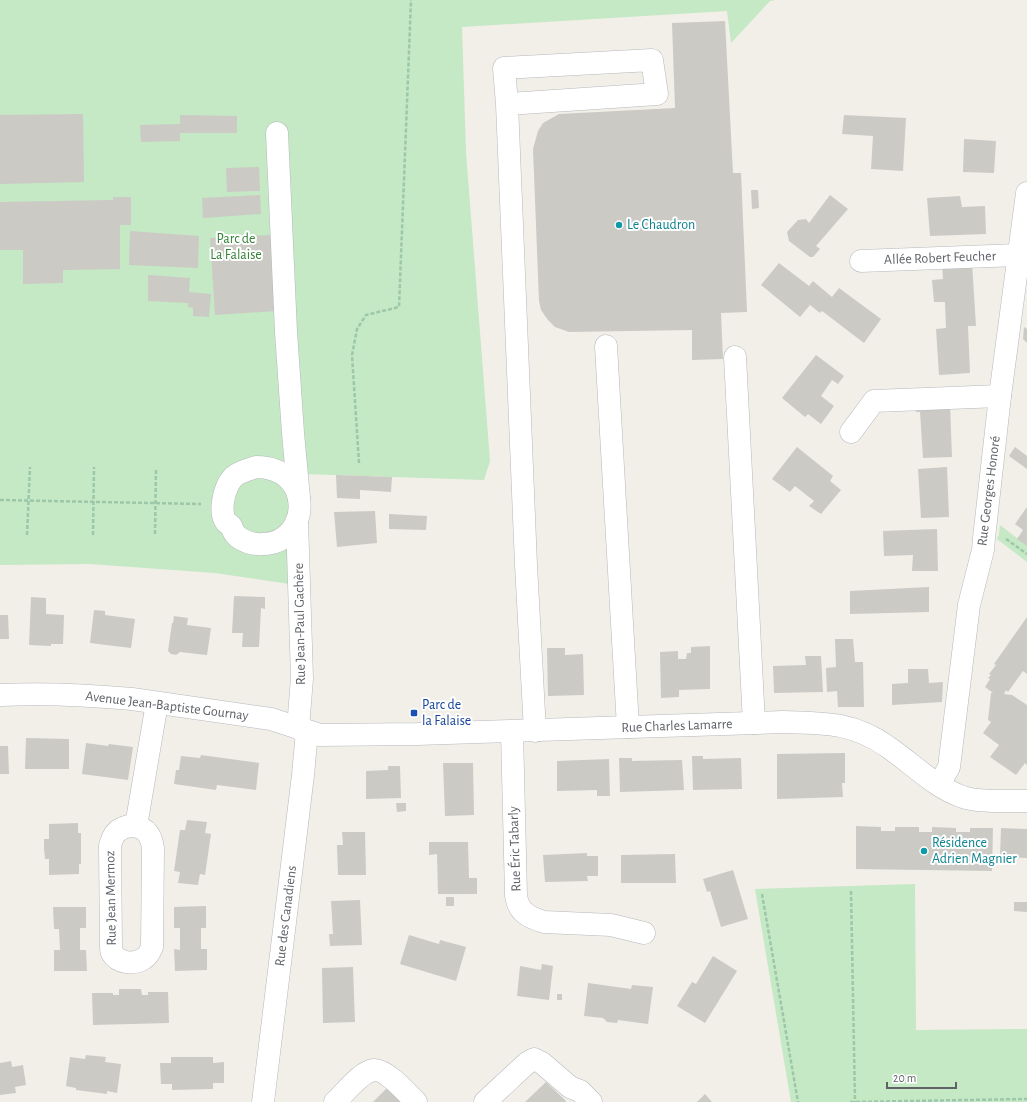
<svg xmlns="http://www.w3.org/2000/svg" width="1027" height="1102" viewBox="0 0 1027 1102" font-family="'Alegreya Sans',sans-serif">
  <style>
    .green { fill: #c5e8c5 }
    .building { fill: #cccac5 }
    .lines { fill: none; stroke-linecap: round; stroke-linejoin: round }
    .minor-casing { stroke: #b5b8bc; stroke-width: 23 }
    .path { stroke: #9cc7a9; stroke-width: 2.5; stroke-dasharray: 4 2; stroke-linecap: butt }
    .minor { stroke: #fff; stroke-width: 22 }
    .culture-dot { fill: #0f9aa8; stroke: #fff; stroke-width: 1.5 }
    .transit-dot { fill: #1a4fb4; stroke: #fff; stroke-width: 1.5 }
    .labels { text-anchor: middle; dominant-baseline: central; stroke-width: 4; stroke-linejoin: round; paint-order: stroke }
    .culture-label { font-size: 14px; fill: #0d838f; stroke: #fff; text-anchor: start }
    .park-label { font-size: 14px; fill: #348238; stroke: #fff }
    .street-label { font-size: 14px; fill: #5f6368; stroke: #fff }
    .transit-label { font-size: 14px; fill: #164399; stroke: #fff; text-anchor: start }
  </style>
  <rect width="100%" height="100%" fill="#f1efe8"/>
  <g class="green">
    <polygon points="0,0 776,0 770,1 731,43 727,11 462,27 466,152 490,461 484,480 303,474 290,584 215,573 90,564 0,565"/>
    <polygon points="1000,525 1027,546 1027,562 997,539 999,534"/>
    <polygon points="915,884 916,1030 1027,1029 1027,1102 791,1102 755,889"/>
  </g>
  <g class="building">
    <polygon points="725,21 733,173 741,173 747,312 721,313 723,359 692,360 692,330 569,332 555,327 548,320 541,310 539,301 533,149 538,131 543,123 559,114 675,108 672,23"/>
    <polygon points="83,114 84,182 0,184 0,115"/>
    <polygon points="180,115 237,116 237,133 180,133 180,141 141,142 140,125 180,124"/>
    <polygon points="844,115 906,118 903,171 871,169 873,136 842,134"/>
    <polygon points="964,139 996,141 994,173 963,172"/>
    <polygon points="259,167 260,191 227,192 226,168"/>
    <polygon points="751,190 758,190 759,208 752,209"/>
    <polygon points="260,195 261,214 203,218 202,198"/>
    <polygon points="830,195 848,209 816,246 820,249 813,257 810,257 789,241 787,232 798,220 806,219 809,223"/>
    <polygon points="960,196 962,207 985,206 986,234 930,236 927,198"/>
    <polygon points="113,197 131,197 131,225 120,225 120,269 63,270 63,283 23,284 23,250 0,250 0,202 113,200"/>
    <polygon points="130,231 199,236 198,268 129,265"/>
    <polygon points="271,235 276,311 215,315 210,238"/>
    <polygon points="779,263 809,286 813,281 832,297 839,288 881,319 864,343 822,311 820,313 810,305 800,317 761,285"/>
    <polygon points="972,263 976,326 968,326 970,373 939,375 936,329 946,328 945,302 934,302 932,280 943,279 942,264"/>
    <polygon points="148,275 190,278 189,292 211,294 209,317 193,316 193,308 188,307 188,303 148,301"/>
    <polygon points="1024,327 1027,329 1027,343 1023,339"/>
    <polygon points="816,355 844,376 838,384 832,380 821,396 834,406 821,424 808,414 805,417 782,398"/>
    <polygon points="950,404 952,457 923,458 920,412 916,412 915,406"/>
    <polygon points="797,447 833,476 830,481 841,490 821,514 809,506 814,501 795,486 790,492 772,479"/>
    <polygon points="1015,447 1027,456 1027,469 1009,456"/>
    <polygon points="947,467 949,517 921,518 918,469"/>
    <polygon points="336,475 392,477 391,492 360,490 360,499 337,498"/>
    <polygon points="1027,507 1027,546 1017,539 1023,530 1015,524"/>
    <polygon points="375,511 377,543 337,547 334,512"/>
    <polygon points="389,514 427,516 426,530 389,529"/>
    <polygon points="937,529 938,571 912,571 913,555 884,556 883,531"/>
    <polygon points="929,587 929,612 850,614 850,591"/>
    <polygon points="234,596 265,597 265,609 261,608 259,647 242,647 243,633 232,633"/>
    <polygon points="31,597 46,598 46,614 64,615 63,644 51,644 51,646 29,645"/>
    <polygon points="94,610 105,611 105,615 135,619 131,648 90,643"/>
    <polygon points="0,615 8,615 9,639 0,639"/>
    <polygon points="174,616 188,618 187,625 211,628 207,655 180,652 176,655 171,654 168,651 172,623 173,623"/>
    <polygon points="1027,617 1027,674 1023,671 1008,692 1006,690 1004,694 1012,695 1027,705 1027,765 1025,763 1016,775 990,757 999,745 983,733 991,722 988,720 991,693 993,693 985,687 990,679 988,678 991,675 989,674 996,665 994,664"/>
    <polygon points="835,639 853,639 855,662 863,662 864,707 838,707 837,691 827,692 826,668 836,667"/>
    <polygon points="710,646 710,689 679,690 679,697 661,698 660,652 678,651 678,659 686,659 687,653 691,653 691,647"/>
    <polygon points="547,648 565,648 565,655 583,654 584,695 548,696"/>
    <polygon points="805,656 821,656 823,692 774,693 773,666 806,665"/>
    <polygon points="908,669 928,669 929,683 943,682 942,702 892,705 892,684 908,683"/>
    <polygon points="26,738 69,739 69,769 25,769"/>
    <polygon points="86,743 108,746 109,744 133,747 128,780 82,774"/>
    <polygon points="0,746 8,746 9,774 0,774"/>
    <polygon points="845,753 845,783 842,783 843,797 777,799 777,754"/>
    <polygon points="201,755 259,763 256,790 217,785 216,790 174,784 176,770 179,770 181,756 200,758"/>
    <polygon points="692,756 703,756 703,759 741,758 742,789 693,790"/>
    <polygon points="619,758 632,758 632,761 682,760 684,790 620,792"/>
    <polygon points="609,759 610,796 597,796 597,790 557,791 557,761"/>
    <polygon points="443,763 473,763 474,815 445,816"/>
    <polygon points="388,766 400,766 401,798 366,799 366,771 388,770"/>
    <polygon points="396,803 406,803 406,811 397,812"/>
    <polygon points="187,820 207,822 205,833 211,834 205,875 200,874 198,885 178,883 180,872 174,871 180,830 185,830"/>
    <polygon points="78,823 78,833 81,833 81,864 79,864 79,874 49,875 49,859 45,859 44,849 44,839 49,839 49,824"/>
    <polygon points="856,826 881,827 881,831 895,831 895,827 919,827 919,832 932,832 932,827 956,828 956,832 970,832 970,828 993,828 992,871 856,869"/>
    <polygon points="1001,828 1027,829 1027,858 1000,857"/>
    <polygon points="342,832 365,832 366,875 338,875 337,845 343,845"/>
    <polygon points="429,842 468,842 469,878 477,878 477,894 438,894 437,854 429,855"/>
    <polygon points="587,853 587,856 598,856 598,876 587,876 588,881 545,882 543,855"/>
    <polygon points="675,854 676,883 621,883 621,855"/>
    <polygon points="733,870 748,919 721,927 710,891 707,892 703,879"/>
    <rect x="446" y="897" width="8" height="9"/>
    <polygon points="360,900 362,945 330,946 329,934 333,934 331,901"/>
    <polygon points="1014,902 1027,902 1027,912 1014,911"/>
    <polygon points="206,906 206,928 201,928 201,949 207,949 207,970 175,971 174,949 180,950 180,928 174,928 174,907"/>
    <polygon points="53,907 86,907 86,928 80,928 80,950 86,950 87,971 54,971 54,950 60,950 59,929 54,929"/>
    <polygon points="409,935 439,944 440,940 466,947 456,981 400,964"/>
    <polygon points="713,956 737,971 705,1023 677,1006 692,982 696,984"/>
    <polygon points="542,964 553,966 549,1000 517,996 520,966 541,970"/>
    <polygon points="353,967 355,1022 323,1023 322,968"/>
    <polygon points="588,983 631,989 632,985 653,987 648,1024 618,1020 617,1023 607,1022 603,1018 584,1016"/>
    <polygon points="119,989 141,989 142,995 148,995 148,992 168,992 169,1023 93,1025 92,993 113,993 113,995 119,995"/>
    <rect x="557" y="994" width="5" height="6"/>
    <polygon points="86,1055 106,1057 105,1062 121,1064 117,1093 107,1091 107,1094 76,1090 76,1088 66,1086 70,1057 85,1059"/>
    <polygon points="171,1057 213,1057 213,1063 224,1062 224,1083 213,1083 213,1089 172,1090 172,1084 161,1084 160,1063 171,1063"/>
    <polygon points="11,1061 12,1067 23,1065 26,1085 15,1087 16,1093 0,1095 0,1063"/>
    <polygon points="546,1082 566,1101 565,1102 525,1102"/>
    <polygon points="387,1088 401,1102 373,1102"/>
    <polygon points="705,1094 712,1102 697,1102"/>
  </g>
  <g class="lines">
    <g class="minor-casing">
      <g id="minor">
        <polyline points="507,104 504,68 652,60 657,94 507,104 526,565 535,731"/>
        <polyline points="277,133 286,332 293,433 299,498"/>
        <polyline points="861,261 1018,255"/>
        <polyline points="606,346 628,727"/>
        <polyline points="735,357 754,723"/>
        <polyline points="851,432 874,401 1000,396"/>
        <path d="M256,467C315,467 311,543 263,544C253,545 241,541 235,534C233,531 232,528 231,526C229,524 227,523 226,522C218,511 225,482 236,475C242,471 250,469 256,467Z"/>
        <polyline points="297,520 302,678 298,728"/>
        <path d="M0,695C44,693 88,695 132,699L271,719L320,735L417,734L783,722C824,723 853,722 888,747C913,764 934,787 963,797C973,801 983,800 993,801C1005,801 1016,801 1027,801"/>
        <path d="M512,732L516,895C518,912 528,917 544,922L611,925L644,933"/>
        <polyline points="939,785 949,767 969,605 983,550 984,538 1000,396 1027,193"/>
        <path d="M129,826C144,826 151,833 153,848L152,947C150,952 148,956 143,959C133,965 118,963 112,953C111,951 111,948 111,946L110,846C113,834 117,829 129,826Z"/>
        <polyline points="136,826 157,703"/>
        <polyline points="263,1102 303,775 307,731"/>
        <path d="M335,1102C345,1093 360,1072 374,1070C386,1069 408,1094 416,1102"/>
        <polyline points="485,1102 527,1063 534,1059 542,1063 570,1087 580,1091 591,1102"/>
      </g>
    </g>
    <g class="path">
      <polyline points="359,463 352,355 357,329 366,315 399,307 411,0"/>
      <polyline points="0,500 201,504"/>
      <polyline points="155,534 156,468"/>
      <polyline points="27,535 30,467"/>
      <polyline points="93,535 94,467"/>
      <polyline points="1006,539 1027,554"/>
      <polyline points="851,891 855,1102"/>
      <polyline points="762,894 798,1102"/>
      <polyline points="850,1102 1027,1099"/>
    </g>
    <use href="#minor" class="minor"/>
  </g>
  <g class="culture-dot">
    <circle cx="619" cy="225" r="4"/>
    <circle cx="924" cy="851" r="4"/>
  </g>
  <rect class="transit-dot" x="410" y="709" width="8" height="8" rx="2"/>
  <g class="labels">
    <g class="culture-label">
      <text x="627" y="225">Le Chaudron</text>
      <text x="932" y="843">Résidence<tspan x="932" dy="16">Adrien Magnier</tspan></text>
    </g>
    <g class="park-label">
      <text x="236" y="239">Parc de<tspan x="236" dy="16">La Falaise</tspan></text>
    </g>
    <g class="street-label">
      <text transform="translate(940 258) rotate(-2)">Allée Robert Feucher</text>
      <text transform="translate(989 491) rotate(-83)">Rue Georges Honoré</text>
      <text transform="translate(300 624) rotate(-91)">Rue Jean-Paul Gachère</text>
      <text transform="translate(167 706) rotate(7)">Avenue Jean-Baptiste Gournay</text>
      <text transform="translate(677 726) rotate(-2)">Rue Charles Lamarre</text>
      <text transform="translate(515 849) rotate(-92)">Rue Éric Tabarly</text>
      <text transform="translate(111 898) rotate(-91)">Rue Jean Mermoz</text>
      <text transform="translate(286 916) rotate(-83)">Rue des Canadiens</text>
    </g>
    <g class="transit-label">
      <text x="422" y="705">Parc de<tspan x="422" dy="16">la Falaise</tspan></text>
    </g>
  </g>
  <path d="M887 1082v6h69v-6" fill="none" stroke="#5f6368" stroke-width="2"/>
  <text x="893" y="1082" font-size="12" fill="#5f6368" stroke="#ffffff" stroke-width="3" paint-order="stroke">20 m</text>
</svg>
